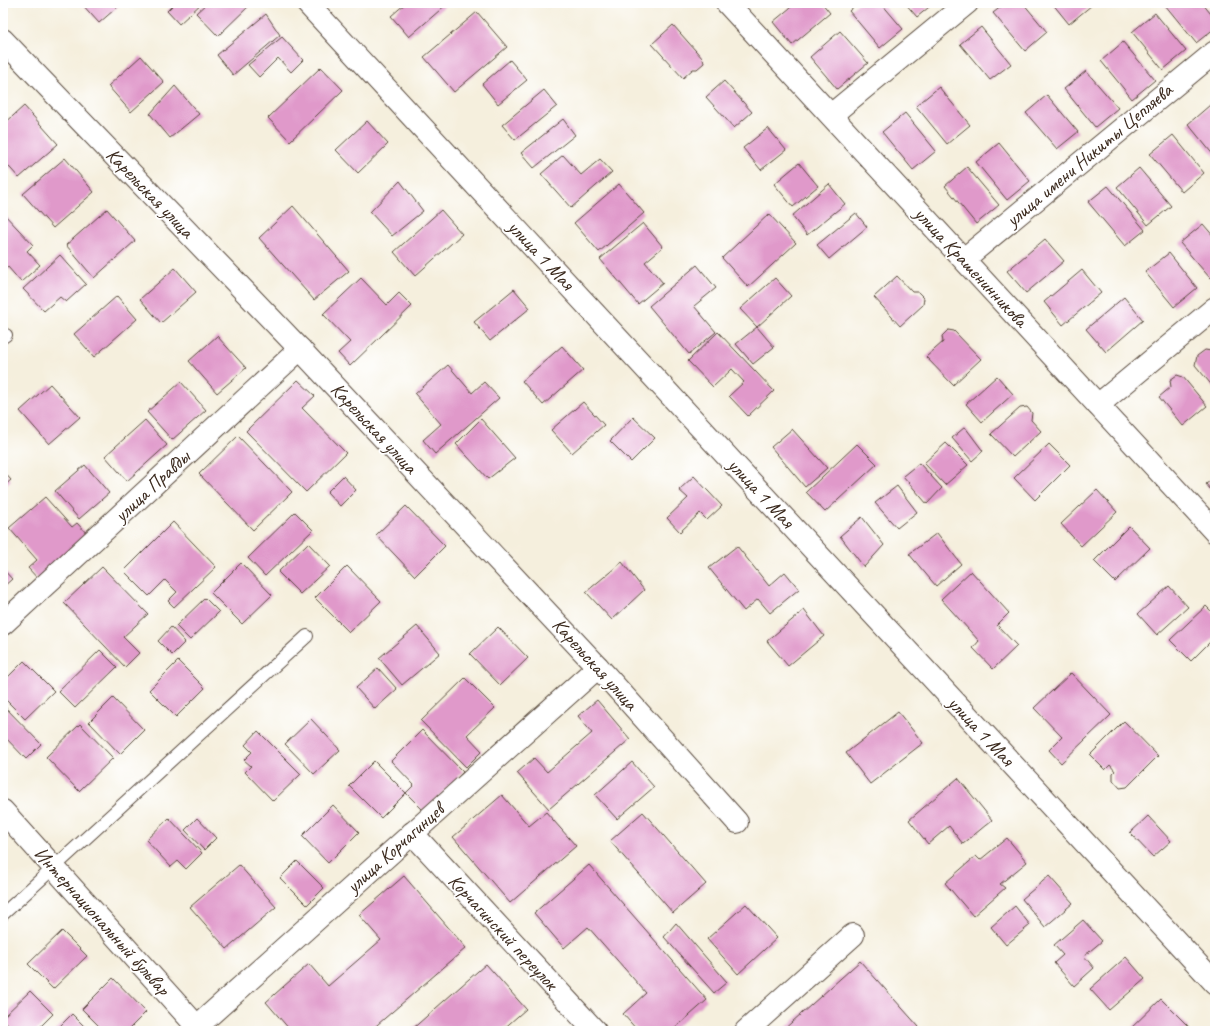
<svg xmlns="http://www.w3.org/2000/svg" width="1218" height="1034" viewBox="0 0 1218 1034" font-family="Caveat,sans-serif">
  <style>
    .building { fill: #e099ca }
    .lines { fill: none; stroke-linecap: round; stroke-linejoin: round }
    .lane-casing { stroke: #57483b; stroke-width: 14 }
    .street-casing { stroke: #57483b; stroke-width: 24 }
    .secondary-casing { stroke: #57483b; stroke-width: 24 }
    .lane { stroke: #fff; stroke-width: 12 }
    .street { stroke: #fff; stroke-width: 22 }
    .secondary { stroke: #fff; stroke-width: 22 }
    .labels { text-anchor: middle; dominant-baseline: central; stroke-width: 3.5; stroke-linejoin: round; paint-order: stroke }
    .street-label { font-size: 20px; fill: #3b2a1e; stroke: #fff }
  </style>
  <rect width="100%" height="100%" fill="#fff"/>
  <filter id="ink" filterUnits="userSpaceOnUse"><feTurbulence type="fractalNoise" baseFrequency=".025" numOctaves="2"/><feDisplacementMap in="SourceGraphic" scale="8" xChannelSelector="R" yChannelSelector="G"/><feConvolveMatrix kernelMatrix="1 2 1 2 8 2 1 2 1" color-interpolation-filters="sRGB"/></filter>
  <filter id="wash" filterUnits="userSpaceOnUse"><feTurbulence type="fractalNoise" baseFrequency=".012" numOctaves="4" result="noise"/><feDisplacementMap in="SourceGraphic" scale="16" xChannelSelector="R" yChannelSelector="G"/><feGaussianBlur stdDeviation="0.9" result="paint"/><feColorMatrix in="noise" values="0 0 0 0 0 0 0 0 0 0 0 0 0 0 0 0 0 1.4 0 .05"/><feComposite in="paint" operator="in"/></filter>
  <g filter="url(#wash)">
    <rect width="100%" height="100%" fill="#f5efdd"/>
    <g id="blocks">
      <g class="building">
        <polygon points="81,3 122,3 99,23"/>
        <polygon points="175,3 202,3 179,24 167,11"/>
        <polygon points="207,3 252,3 218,36 196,13"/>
        <polygon points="406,3 448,3 409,37 391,16"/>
        <polygon points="796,3 822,3 830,13 792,45 773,22"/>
        <polygon points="858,3 881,3 903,29 880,48 849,11"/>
        <polygon points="905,3 934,3 917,17"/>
        <polygon points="1006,3 1023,3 1047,32 1025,51 993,13"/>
        <polygon points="1052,3 1091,3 1092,5 1069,24"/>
        <polygon points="1168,3 1202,3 1215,19 1215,28 1196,43 1165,5"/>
        <polygon points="477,12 507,47 454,92 424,57"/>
        <polygon points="1155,13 1186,51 1163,70 1132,32"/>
        <polygon points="266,14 280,35 233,75 217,55"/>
        <polygon points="673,25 703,59 704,63 697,69 693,69 683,78 652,44"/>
        <polygon points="981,27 1011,64 990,80 960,44"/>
        <polygon points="840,31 868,63 837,89 810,57"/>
        <polygon points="282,37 303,60 291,72 278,58 259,77 248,65"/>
        <polygon points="1123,42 1155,80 1132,99 1101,61"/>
        <polygon points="141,56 164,82 131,112 108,86"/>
        <polygon points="510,60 527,80 498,104 482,84"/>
        <polygon points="321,67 343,90 290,141 268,118"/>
        <polygon points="1086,71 1118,108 1095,127 1064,89"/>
        <polygon points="724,81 752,112 734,128 706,97"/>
        <polygon points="175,86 199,114 170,138 150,114"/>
        <polygon points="939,87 970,125 947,144 916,106"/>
        <polygon points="544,90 557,106 515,140 502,125"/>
        <polygon points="1047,95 1078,132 1057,149 1026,113"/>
        <polygon points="1210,105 1215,110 1215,157 1188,124"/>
        <polygon points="24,106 58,144 19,178 3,160 3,125"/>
        <polygon points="905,113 936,151 913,170 882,132"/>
        <polygon points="563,119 575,135 534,168 521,153"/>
        <polygon points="367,121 388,144 358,173 336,150"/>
        <polygon points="768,128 786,150 761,170 743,148"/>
        <polygon points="1173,135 1204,173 1182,192 1150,154"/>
        <polygon points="999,143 1030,181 1007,200 976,162"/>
        <polygon points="563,155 581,175 600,159 612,172 571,208 541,174"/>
        <polygon points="65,158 94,192 53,228 23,194"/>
        <polygon points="799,163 818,186 793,207 774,184"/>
        <polygon points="967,167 999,205 976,224 945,186"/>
        <polygon points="1139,168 1171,206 1148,225 1117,187"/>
        <polygon points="400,181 423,211 392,236 370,212"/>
        <polygon points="619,184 644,213 599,252 574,223"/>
        <polygon points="829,184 845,204 807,235 792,216"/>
        <polygon points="1108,186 1145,230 1125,246 1088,202"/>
        <polygon points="293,206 349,271 314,300 259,238"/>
        <polygon points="107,209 135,241 94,278 66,245"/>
        <polygon points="441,210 462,234 415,276 394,252"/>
        <polygon points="3,213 33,245 27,251 40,265 21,282 8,267 3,271"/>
        <polygon points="856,213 867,227 829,259 817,245"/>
        <polygon points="769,214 796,243 748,287 722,258"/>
        <polygon points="643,223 663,247 645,262 663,283 638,304 600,259"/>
        <polygon points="1203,224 1215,238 1215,274 1210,278 1180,243"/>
        <polygon points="1045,239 1064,261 1026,293 1007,271"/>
        <polygon points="1169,253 1197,288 1174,307 1145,272"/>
        <polygon points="60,255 86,284 66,302 60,297 44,311 23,289"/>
        <polygon points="697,265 716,288 694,306 716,332 689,354 649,306"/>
        <polygon points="175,268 196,292 161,323 140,299"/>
        <polygon points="1082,270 1101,293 1063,325 1044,302"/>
        <polygon points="897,276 912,292 918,292 924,298 923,305 900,326 874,297"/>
        <polygon points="361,278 387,305 399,293 412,306 350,366 338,353 350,342 323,314"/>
        <polygon points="775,278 791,296 757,327 740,309"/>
        <polygon points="514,289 530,308 490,341 474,322"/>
        <polygon points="117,296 137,319 94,357 74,334"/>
        <polygon points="1124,297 1143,320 1106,352 1086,329"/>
        <polygon points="757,327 774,347 753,364 736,344"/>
        <polygon points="948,330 954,331 981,359 953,385 926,357 943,342 942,336"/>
        <polygon points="718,332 774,391 748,416 729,396 744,382 732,369 713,387 688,361"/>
        <polygon points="217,336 246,368 217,393 189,361"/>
        <polygon points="562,346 583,370 543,405 522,381"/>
        <polygon points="1215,348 1215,389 1195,365 1197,356 1205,350 1211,351"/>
        <polygon points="448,365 472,393 484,382 499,398 435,454 423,440 441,424 415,394"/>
        <polygon points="1177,375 1183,377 1207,406 1183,426 1159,397 1171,387 1170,380"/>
        <polygon points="997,376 1013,394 982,422 966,404"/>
        <polygon points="298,380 315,396 302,408 346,453 306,492 246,431"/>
        <polygon points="181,382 206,410 172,440 147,412"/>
        <polygon points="50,384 80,417 49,444 20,411"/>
        <polygon points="583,402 604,425 572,453 551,430"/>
        <polygon points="1027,407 1032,413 1031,420 1041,431 1013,457 991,434 1020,408"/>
        <polygon points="633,417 655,438 631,462 610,441"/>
        <polygon points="481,419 515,458 488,479 456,444"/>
        <polygon points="145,420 167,445 127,481 105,456"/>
        <polygon points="965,427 983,451 972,461 952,438"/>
        <polygon points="792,429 827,468 805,487 771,447"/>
        <polygon points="238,436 292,492 253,530 199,474"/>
        <polygon points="946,443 968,465 945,485 924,463"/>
        <polygon points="857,444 877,464 825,512 806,492"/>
        <polygon points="1049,444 1070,465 1035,500 1014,478"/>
        <polygon points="919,463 942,488 927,504 903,476"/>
        <polygon points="85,465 109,493 79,519 55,491"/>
        <polygon points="3,471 11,480 3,487"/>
        <polygon points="343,476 356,490 340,506 327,492"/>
        <polygon points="694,476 722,506 707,520 700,513 680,532 667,518 688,498 679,490"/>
        <polygon points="1215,477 1215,495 1206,484"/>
        <polygon points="897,486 917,512 897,528 875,503"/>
        <polygon points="1097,490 1117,512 1081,546 1061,524"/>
        <polygon points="45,497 72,527 77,523 89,536 39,580 28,568 37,560 9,528"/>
        <polygon points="406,506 445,546 415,576 376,535"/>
        <polygon points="295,512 313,530 265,576 248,558"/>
        <polygon points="862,517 884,545 864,567 840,536"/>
        <polygon points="173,522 216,567 174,607 168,601 177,592 165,580 149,596 124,571"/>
        <polygon points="1129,526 1150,548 1115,582 1094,561"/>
        <polygon points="937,533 961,564 936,586 909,554"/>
        <polygon points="308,543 330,566 300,594 278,572"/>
        <polygon points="737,546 769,586 785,572 799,589 770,613 758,599 744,611 709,568"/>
        <polygon points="622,562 644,590 612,620 586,592"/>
        <polygon points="241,563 272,595 242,624 211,593"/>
        <polygon points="347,566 381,601 349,632 315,598"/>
        <polygon points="102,567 148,614 123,637 139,653 125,667 64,603"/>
        <polygon points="3,569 12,579 3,587"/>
        <polygon points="971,571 1009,613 997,625 1017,646 993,669 973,648 979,641 941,599"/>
        <polygon points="1169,586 1188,607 1157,635 1138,614"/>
        <polygon points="205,598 219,612 190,640 176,626"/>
        <polygon points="1206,606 1215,615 1215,637 1191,661 1170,640"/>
        <polygon points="804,610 824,636 788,666 767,641"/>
        <polygon points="417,626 440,653 402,685 379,658"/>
        <polygon points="171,627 185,642 172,655 158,641"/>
        <polygon points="498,627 528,658 500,685 470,654"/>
        <polygon points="100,650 117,667 75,708 58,691"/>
        <polygon points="24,661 54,691 25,719 3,697 3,682"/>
        <polygon points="178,661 205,688 176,717 149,690"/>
        <polygon points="378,668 397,689 375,709 356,688"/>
        <polygon points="1071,673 1111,715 1061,763 1049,750 1062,737 1034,708"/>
        <polygon points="465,678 495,708 467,735 482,751 466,767 421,721"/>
        <polygon points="113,698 144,730 120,754 89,722"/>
        <polygon points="597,700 630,739 549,809 517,773 534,758 547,772 592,733 578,716"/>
        <polygon points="3,705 41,744 26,759 3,735"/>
        <polygon points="898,712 923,743 870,784 846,753"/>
        <polygon points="311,719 340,750 314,774 285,744"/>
        <polygon points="1124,721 1158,756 1127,787 1120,788 1113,780 1113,773 1115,771 1110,765 1105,770 1090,755"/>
        <polygon points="80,724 113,758 79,791 46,757"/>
        <polygon points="422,730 463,772 424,811 406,793 381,818 349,786 374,761 406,793 414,785 391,761"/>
        <polygon points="258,731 301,774 273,801 245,772 251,766 244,760 252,752 245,745"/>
        <polygon points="632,762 654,787 617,819 595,795"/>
        <polygon points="958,778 992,820 963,844 949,826 928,844 909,820"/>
        <polygon points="502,795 529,826 546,812 576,846 510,903 453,837"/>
        <polygon points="333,805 359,832 328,863 302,836"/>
        <polygon points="643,812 706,884 673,913 610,841"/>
        <polygon points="1148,816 1171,841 1153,857 1130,833"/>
        <polygon points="169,818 202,853 186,869 178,861 171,867 146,840"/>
        <polygon points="197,818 216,838 204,850 185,830"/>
        <polygon points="1007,838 1027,862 1000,884 1005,888 973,916 945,883 976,856 980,860"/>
        <polygon points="297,861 324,888 307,905 280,878"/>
        <polygon points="239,865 276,907 227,949 190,907"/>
        <polygon points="589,865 707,1000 672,1031 638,1031 623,1014 646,993 588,927 564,948 534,913"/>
        <polygon points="404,876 466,948 370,1031 291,1031 266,1002 309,964 328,986 381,940 359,915"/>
        <polygon points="1049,876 1073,903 1045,927 1022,899"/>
        <polygon points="746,904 777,938 738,974 707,939"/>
        <polygon points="1015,906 1030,925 1006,945 991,927"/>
        <polygon points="1083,920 1102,941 1084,956 1094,968 1074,986 1054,963 1063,955 1054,945"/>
        <polygon points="676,923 727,982 714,993 664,937"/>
        <polygon points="62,931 87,956 53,989 28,964"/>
        <polygon points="1126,957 1145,979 1109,1010 1090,989"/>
        <polygon points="860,961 919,1027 915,1031 782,1031"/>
        <polygon points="486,964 526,1009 501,1031 410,1031"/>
        <polygon points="113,978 146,1012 127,1031 104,1031 82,1009"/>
        <polygon points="30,991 53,1014 36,1031 14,1031 3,1020 3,1017"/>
        <polygon points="1161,999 1189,1027 1186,1031 1128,1031"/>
        <polygon points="72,1014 89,1031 55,1031"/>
      </g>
    </g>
  </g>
  <g filter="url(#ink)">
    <use href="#blocks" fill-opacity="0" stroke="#57483b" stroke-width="1"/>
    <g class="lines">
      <g class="lane-casing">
        <g id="lane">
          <polyline points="3,337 6,335"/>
          <polyline points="3,914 307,636"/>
        </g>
      </g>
      <g class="street-casing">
        <g id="street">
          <polyline points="727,3 1215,532"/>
          <polyline points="3,40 300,349 598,667 737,822"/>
          <polyline points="831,115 967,3"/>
          <polyline points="964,259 1215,52"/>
          <polyline points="1098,405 1215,308"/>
          <polyline points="3,624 300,349"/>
          <polyline points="3,811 201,1031"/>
          <polyline points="412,833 595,1031"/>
          <polyline points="192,1031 598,667"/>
          <polyline points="746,1031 853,935"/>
        </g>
      </g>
      <g class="secondary-casing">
        <polyline id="secondary" points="307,3 1215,983"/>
      </g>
      <use href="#lane" class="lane"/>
      <use href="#street" class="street"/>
      <use href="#secondary" class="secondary"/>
    </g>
  </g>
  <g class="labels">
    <g class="street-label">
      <text transform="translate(1089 155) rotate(-40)">улица имени Никиты Цепляева</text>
      <text transform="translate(150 193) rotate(46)">Карельская улица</text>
      <text transform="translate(541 255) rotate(47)">улица 1 Мая</text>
      <text transform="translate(971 267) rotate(47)">улица Крашенинникова</text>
      <text transform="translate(374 428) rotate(47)">Карельская улица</text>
      <text transform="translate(152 486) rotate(-43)">улица Правды</text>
      <text transform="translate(761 493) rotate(47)">улица 1 Мая</text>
      <text transform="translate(595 664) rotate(48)">Карельская улица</text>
      <text transform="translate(981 731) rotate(47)">улица 1 Мая</text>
      <text transform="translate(395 848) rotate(-42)">улица Корчагинцев</text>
      <text transform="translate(102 921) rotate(48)">Интернациональный бульвар</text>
      <text transform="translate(503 932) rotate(47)">Корчагинский переулок</text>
    </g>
  </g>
  <rect width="1218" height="1034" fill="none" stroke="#fff" stroke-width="16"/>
</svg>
